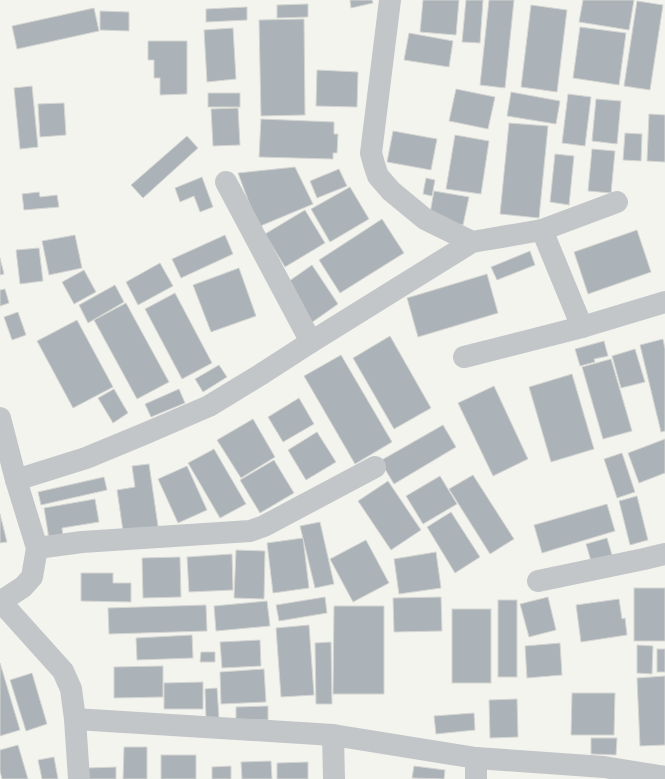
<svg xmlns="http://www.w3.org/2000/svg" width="665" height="779" viewBox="0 0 665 779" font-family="'Sofia Sans Condensed',sans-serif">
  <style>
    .building { fill: #abb3b8; stroke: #d5d5d2 }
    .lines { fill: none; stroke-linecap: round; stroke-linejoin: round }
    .street { stroke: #c3c6c9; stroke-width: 22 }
  </style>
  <rect width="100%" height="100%" fill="#f4f4ef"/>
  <g class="building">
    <polygon points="350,0 372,0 373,3 351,8"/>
    <polygon points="423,0 459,0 456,35 420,32"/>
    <polygon points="466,0 483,0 480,43 462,42"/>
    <polygon points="489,0 514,0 505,88 480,85"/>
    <polygon points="583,0 634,0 629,30 579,22"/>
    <polygon points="637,1 663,5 650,90 624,86"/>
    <polygon points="308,4 308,17 277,18 277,5"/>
    <polygon points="531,5 567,10 557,92 521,87"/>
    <polygon points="247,7 247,20 206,22 206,9"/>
    <polygon points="94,8 99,31 17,49 12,26"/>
    <polygon points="100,11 129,12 129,31 100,30"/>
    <polygon points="304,19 305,115 261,116 259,20"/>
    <polygon points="580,27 626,33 619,85 573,78"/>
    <polygon points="233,28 236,79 207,82 204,30"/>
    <polygon points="409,33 453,41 449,67 404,60"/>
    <polygon points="148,41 187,41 187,94 160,95 160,78 154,78 154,60 148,60"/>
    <polygon points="317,70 358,72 357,107 316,106"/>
    <polygon points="32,86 38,147 20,149 14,88"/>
    <polygon points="456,89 495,97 488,129 449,121"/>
    <polygon points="511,92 560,101 556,124 507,116"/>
    <rect x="208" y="93" width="32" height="14"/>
    <polygon points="568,94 591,97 585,146 562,143"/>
    <polygon points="596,99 621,101 617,144 592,141"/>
    <polygon points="64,103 66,135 40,137 38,104"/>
    <polygon points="238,108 240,145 213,146 211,109"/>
    <polygon points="649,114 665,115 665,162 647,161"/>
    <polygon points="261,119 334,122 334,134 338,134 337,153 333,153 333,159 259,157"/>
    <polygon points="509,123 548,126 539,218 500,214"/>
    <polygon points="393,131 437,139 431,170 387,162"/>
    <polygon points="625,133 642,134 641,161 623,160"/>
    <polygon points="455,135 489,141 481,194 446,189"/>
    <polygon points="187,136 198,148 143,198 131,185"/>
    <polygon points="592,149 615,151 611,193 588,191"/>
    <polygon points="555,154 574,156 569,205 550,202"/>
    <polygon points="295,167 313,204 258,227 238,173"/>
    <polygon points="339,169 347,186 317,198 310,181"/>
    <polygon points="202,177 213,207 200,212 194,196 180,202 175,188"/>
    <polygon points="426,178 435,180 432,196 423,194"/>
    <polygon points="350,187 369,219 330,242 311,209"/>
    <polygon points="434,191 469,197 463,225 429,219"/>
    <polygon points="39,192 40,197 57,195 59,207 24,210 22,194"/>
    <polygon points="305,210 325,243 285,267 265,234"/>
    <polygon points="382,219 404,253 340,293 319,260"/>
    <polygon points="637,230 651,272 588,294 574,252"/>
    <polygon points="75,235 82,268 49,275 42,241"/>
    <polygon points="225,235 233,254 181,278 172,259"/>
    <polygon points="39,248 43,281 20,284 16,250"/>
    <polygon points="530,251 535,265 497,280 491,267"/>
    <polygon points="0,258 4,274 0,275"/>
    <polygon points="160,263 173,286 138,305 126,282"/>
    <polygon points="312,265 338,304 311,323 285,284"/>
    <polygon points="239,268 256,316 211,332 193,285"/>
    <polygon points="84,270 96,292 74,304 62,282"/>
    <polygon points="487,274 498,313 418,337 407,298"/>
    <polygon points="115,285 124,302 88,323 79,305"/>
    <polygon points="5,289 9,303 0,306 0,290"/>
    <polygon points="175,293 212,363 182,379 145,309"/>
    <polygon points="126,303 169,382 137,399 94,320"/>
    <polygon points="18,312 26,335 12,340 4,317"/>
    <polygon points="77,320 113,387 73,408 37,341"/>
    <polygon points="390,336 431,408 394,429 353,358"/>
    <polygon points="663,339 665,349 665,431 661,432 640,345"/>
    <polygon points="604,341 608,356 594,359 595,362 580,366 575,349"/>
    <polygon points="635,349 645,382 621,388 612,356"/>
    <polygon points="341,355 392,442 355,464 304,376"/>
    <polygon points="611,359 632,431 603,439 582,367"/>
    <polygon points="219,365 227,377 203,392 195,379"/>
    <polygon points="572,374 594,449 551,462 529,387"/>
    <polygon points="494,386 528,459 493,476 458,403"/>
    <polygon points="114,389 128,413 113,423 98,398"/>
    <polygon points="179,389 185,403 151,417 145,404"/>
    <polygon points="299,398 314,424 283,442 268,417"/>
    <polygon points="253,419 275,457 241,478 217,440"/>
    <polygon points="443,425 456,447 394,484 380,461"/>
    <polygon points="317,432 336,462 306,480 288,450"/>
    <polygon points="665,439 665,473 639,483 628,453"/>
    <polygon points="214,449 246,504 220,518 188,463"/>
    <polygon points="622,453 635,492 617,498 604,459"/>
    <polygon points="274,460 294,493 260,513 240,480"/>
    <polygon points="149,464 159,533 124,538 117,490 135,487 132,466"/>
    <polygon points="187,466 207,510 178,523 158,479"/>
    <polygon points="473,475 514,539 490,554 449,489"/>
    <polygon points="440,476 457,504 423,524 406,496"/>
    <polygon points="104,477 107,490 41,505 38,492"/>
    <polygon points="388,481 421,530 391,550 358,501"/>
    <polygon points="637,496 648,540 630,545 619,501"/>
    <polygon points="95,499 99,522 62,528 64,543 50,545 44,508"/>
    <polygon points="607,504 615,531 542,553 534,525"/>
    <polygon points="451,512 480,557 455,573 427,527"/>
    <polygon points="0,514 7,542 0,543"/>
    <polygon points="320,522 334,584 315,588 300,526"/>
    <polygon points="303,538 309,588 273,593 267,543"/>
    <polygon points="607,538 612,555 591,561 586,544"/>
    <polygon points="366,540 389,583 353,602 330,559"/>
    <polygon points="236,550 265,551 264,599 234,598"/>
    <polygon points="436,552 441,588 399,594 394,559"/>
    <polygon points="232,554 233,590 189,592 187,557"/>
    <polygon points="180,557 181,597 143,598 142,558"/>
    <polygon points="81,573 113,573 113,583 131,583 131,602 81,601"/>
    <rect x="634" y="588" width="31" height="53"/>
    <polygon points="325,597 327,613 279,621 276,605"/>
    <polygon points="441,597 442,631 394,632 393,598"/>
    <polygon points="548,597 556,630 529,637 520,604"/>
    <polygon points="619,599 622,619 625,618 627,635 581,642 576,605"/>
    <rect x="498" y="600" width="19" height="77"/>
    <polygon points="267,601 270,626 216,631 214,606"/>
    <polygon points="206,605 207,631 109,634 108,608"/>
    <polygon points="334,606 384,606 384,694 333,694"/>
    <rect x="452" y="609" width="39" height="74"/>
    <polygon points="309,625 314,695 281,697 276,628"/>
    <polygon points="192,635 193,658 137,660 136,638"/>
    <polygon points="260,640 261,666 222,668 220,642"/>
    <polygon points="331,642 332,704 316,704 315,643"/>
    <polygon points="560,643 562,675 527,678 525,646"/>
    <polygon points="637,645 653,646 652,674 637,673"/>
    <rect x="657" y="649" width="8" height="23"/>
    <polygon points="201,652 215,652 215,662 200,662"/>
    <polygon points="0,663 20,730 0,736"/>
    <polygon points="163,666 163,697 114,698 114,667"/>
    <polygon points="264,669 266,702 221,704 220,672"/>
    <polygon points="32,673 47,724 26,731 10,680"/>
    <polygon points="665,676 665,745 640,746 637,678"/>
    <polygon points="203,682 203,709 164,709 164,683"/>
    <polygon points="217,688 219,718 206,718 205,689"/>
    <polygon points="572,693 615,693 614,735 571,735"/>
    <polygon points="517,699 518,737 490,738 489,700"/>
    <polygon points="268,706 268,720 236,720 236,707"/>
    <polygon points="474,713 475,730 436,734 434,716"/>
    <polygon points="591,738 617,738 616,755 591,754"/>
    <polygon points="18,745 28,779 2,779 0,771 0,750"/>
    <polygon points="124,747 147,747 147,779 123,779"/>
    <rect x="161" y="755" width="35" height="24"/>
    <polygon points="54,757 58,779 42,779 38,760"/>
    <polygon points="271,761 272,779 242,779 241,762"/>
    <polygon points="308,762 308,779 277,779 277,763"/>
    <polygon points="231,766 231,779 212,779 212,767"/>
    <polygon points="414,766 445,770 444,779 412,778"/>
    <polygon points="116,767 116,779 88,779 88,768"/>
  </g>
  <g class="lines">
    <g class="street">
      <polyline points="390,0 371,153 374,164 378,176 391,191 425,219 472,242"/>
      <polyline points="226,182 311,342"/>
      <polyline points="542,230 582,327"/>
      <polyline points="464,357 582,327 665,302"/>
      <polyline points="0,418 16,480 37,548 32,577 23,587 0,602"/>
      <polyline points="16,480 86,458 144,434 209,406 263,373 311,342 472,242 542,230 617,202"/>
      <polyline points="37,548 82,542 250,531 264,526 375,467"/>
      <polyline points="538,581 644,559 665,554"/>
      <polyline points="1,602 63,671 71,689 75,719 333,735 476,758 604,767 665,777"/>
      <polyline points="75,719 79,779"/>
      <polyline points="333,735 334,779"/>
      <polyline points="476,758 476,779"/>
    </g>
  </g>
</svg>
